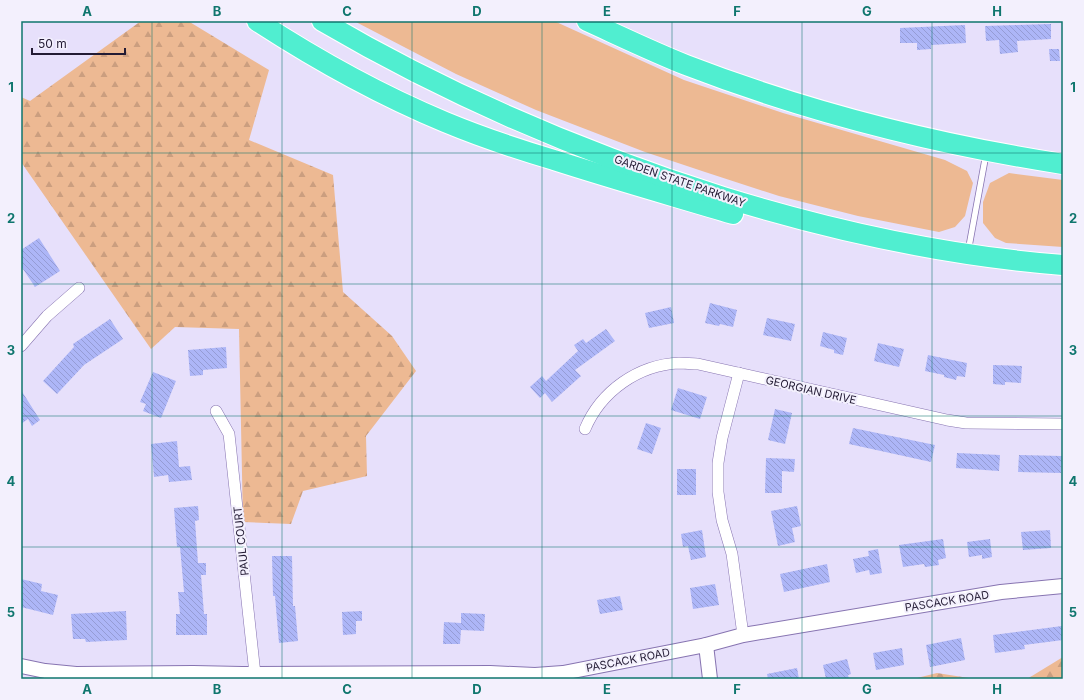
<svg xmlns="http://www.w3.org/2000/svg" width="1084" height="700" viewBox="0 0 1084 700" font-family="Inter,sans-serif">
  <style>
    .green { fill: #edb993 }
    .forest { fill: url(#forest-firs) }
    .building { fill: url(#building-back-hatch) }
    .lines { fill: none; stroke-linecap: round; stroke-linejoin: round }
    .service-casing { stroke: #8774b1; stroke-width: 7 }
    .minor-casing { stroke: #8774b1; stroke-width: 12 }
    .tertiary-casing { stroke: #8774b1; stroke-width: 16 }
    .motorway-casing { stroke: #fff; stroke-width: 22 }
    .service { stroke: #fff; stroke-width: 5.5 }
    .minor { stroke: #fff; stroke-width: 11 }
    .tertiary { stroke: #fff; stroke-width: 14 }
    .motorway { stroke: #50eed0; stroke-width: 20 }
    .grid { fill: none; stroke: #0f766e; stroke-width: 1; stroke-opacity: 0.55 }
    .labels { text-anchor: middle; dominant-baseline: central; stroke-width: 4; stroke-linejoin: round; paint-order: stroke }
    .street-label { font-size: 11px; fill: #231b34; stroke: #f3f0fd }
    .neatline { fill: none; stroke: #0f766e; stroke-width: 1.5 }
    .grid-label { font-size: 13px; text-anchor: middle; font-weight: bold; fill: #0f766e }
  </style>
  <defs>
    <pattern id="forest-firs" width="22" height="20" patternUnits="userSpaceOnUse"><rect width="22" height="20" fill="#edb993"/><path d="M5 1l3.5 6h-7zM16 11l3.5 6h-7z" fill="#cb9e7f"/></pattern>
    <pattern id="building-back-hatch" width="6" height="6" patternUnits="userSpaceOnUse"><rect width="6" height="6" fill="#adb6f7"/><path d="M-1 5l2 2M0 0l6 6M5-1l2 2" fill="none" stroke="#959cd4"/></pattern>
  </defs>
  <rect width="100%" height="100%" fill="#e7e0fb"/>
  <g class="green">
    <polygon points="354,21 554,21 684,80 783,113 945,160 967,171 973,183 965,216 955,227 939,232 858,216 779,196 705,172 645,152 536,110 456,74"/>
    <polygon points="1009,173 1063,180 1063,247 1006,243 995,238 983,223 983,202 990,183"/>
  </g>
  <g class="forest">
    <polygon points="141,21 188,21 269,70 249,140 333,175 343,292 392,336 416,371 366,436 367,476 303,491 291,524 243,522 239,329 175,327 151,349 21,162 21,97 30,101"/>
    <polygon points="1063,657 1063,679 1027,679"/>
    <polygon points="937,673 975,679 913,679"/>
  </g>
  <g class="building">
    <polygon points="1051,24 1051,39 1017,41 1018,52 1000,54 999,40 986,41 985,26"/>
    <polygon points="965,25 966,43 931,45 931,49 917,50 917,43 900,43 900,28"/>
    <polygon points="1049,49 1059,49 1060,61 1050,61"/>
    <polygon points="39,238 60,271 35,287 21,266 21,250"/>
    <polygon points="710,303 737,310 733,327 720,324 719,326 705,323"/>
    <polygon points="671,307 674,323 649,328 645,313"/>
    <polygon points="767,318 795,324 791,341 763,335"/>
    <polygon points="110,319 123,339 84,365 57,394 43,381 74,347 73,344"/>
    <polygon points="606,329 615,341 575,370 581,376 552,402 545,393 540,398 530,387 542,376 546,381 578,351 574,345 583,339 586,343"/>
    <polygon points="823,332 847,338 843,355 834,353 834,350 820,346"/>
    <polygon points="878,343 904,349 899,367 874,361"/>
    <polygon points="226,347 227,368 203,370 203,375 190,376 188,350"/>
    <polygon points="928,355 967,363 965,377 957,376 956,380 944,377 944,375 925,371"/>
    <polygon points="993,365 1022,366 1021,383 1005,382 1005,385 993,384"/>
    <polygon points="153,372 176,381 161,418 143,411 146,404 140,402"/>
    <polygon points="678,388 707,397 700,419 671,410"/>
    <polygon points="21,390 40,420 32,426 28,419 21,424"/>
    <polygon points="775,409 792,413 785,444 768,440"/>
    <polygon points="646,423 661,428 652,454 637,449"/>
    <polygon points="853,428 935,445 931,462 849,444"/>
    <polygon points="177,441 179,467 190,466 192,480 169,482 168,475 154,477 151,444"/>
    <polygon points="957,453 1000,455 999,471 956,468"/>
    <polygon points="1019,455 1062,456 1061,473 1018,472"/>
    <polygon points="766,458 795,459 794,472 782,471 782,493 765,493"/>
    <rect x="677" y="469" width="19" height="26"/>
    <polygon points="198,506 199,520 195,521 198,563 206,563 206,575 201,575 204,614 207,614 207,635 176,635 176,614 180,614 178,592 184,592 180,547 177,547 174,508"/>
    <polygon points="797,506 801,526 792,528 795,542 778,546 771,511"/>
    <polygon points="702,530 706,557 691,560 688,546 683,547 681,534"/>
    <polygon points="1050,530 1051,548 1023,550 1021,532"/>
    <polygon points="943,539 946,558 938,560 939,565 925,567 924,564 903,567 899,545"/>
    <polygon points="990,539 992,557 982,559 982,555 969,557 967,542"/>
    <polygon points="878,549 882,573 870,575 869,570 856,573 853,559 869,556 868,551"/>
    <polygon points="272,556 292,556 293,606 295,606 298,641 279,643 275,596 273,596"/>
    <polygon points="827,564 830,582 784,592 780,574"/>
    <polygon points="21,579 42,584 41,591 58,595 53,615 21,607"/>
    <polygon points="715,584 719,605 693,609 690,588"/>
    <polygon points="620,596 623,610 600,614 597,600"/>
    <polygon points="126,611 127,640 86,642 85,639 73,639 71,614"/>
    <polygon points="362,611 362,621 356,621 356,634 343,635 342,612"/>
    <polygon points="461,613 485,614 484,631 461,630 460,644 443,644 444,622 461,623"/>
    <polygon points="1062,626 1063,640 1024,645 1025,649 995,653 993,635"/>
    <polygon points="961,638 965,660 930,667 926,645"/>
    <polygon points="902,648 904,665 876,670 873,653"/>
    <polygon points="847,659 851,674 848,675 849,679 826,679 823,665"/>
    <polygon points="797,668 799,679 768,679 767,674"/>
  </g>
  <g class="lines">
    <g class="service-casing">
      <polyline id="service" points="968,252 986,154"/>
    </g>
    <g class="minor-casing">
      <g id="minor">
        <polyline points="21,346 47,316 79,288"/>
        <polyline points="739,373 722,438 718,463 718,492 722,520 732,554 743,635"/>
        <polyline points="216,411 229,434 255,674"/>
        <path d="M585,429C601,391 638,365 679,363C685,363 692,364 698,364L947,420L966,423L1063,424"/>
      </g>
    </g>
    <g class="tertiary-casing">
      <g id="tertiary">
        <polyline points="706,645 710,679"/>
        <polyline points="21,666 45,671 76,674 193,673 242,674 490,673 535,675 563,673 706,645 743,635 1001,592 1063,586"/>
      </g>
    </g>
    <g class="motorway-casing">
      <g id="motorway">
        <path d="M257,21C317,60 380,95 445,122C481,137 517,149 554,160C613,179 673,196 733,214"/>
        <path d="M322,21C448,95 584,153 723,197C833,231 948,256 1063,265"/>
        <path d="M587,21C620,36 653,52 686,65C808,112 934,144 1063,164"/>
      </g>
    </g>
    <use href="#service" class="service"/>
    <use href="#minor" class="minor"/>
    <use href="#tertiary" class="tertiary"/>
    <use href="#motorway" class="motorway"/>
  </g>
  <path class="grid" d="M152,21V679M282,21V679M412,21V679M542,21V679M672,21V679M802,21V679M932,21V679M21,153H1063M21,284H1063M21,416H1063M21,547H1063"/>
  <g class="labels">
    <g class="street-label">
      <text transform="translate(680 181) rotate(19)">GARDEN STATE PARKWAY</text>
      <text transform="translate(811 390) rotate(13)">GEORGIAN DRIVE</text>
      <text transform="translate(241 541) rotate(-96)">PAUL COURT</text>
      <text transform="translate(947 601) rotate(-9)">PASCACK ROAD</text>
      <text transform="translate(628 660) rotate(-11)">PASCACK ROAD</text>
    </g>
  </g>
  <rect width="1084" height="700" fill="none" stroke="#f3f0fd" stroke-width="44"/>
  <path d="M32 48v6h93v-6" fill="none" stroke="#231b34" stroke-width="2"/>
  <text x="38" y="48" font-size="12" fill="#231b34" stroke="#f3f0fd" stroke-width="3" paint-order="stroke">50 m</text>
  <rect x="22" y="22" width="1040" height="656" class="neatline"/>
  <g class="grid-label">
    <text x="87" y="16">A</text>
    <text x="217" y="16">B</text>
    <text x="347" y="16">C</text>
    <text x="477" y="16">D</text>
    <text x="607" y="16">E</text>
    <text x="737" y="16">F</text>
    <text x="867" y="16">G</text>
    <text x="997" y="16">H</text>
    <text x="11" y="92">1</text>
    <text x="1073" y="92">1</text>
    <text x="11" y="223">2</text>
    <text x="1073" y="223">2</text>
    <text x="11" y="355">3</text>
    <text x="1073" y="355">3</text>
    <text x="11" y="486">4</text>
    <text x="1073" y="486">4</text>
    <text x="11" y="617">5</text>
    <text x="1073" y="617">5</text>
    <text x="87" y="694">A</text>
    <text x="217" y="694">B</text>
    <text x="347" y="694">C</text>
    <text x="477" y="694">D</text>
    <text x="607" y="694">E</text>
    <text x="737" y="694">F</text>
    <text x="867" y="694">G</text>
    <text x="997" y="694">H</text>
  </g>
</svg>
